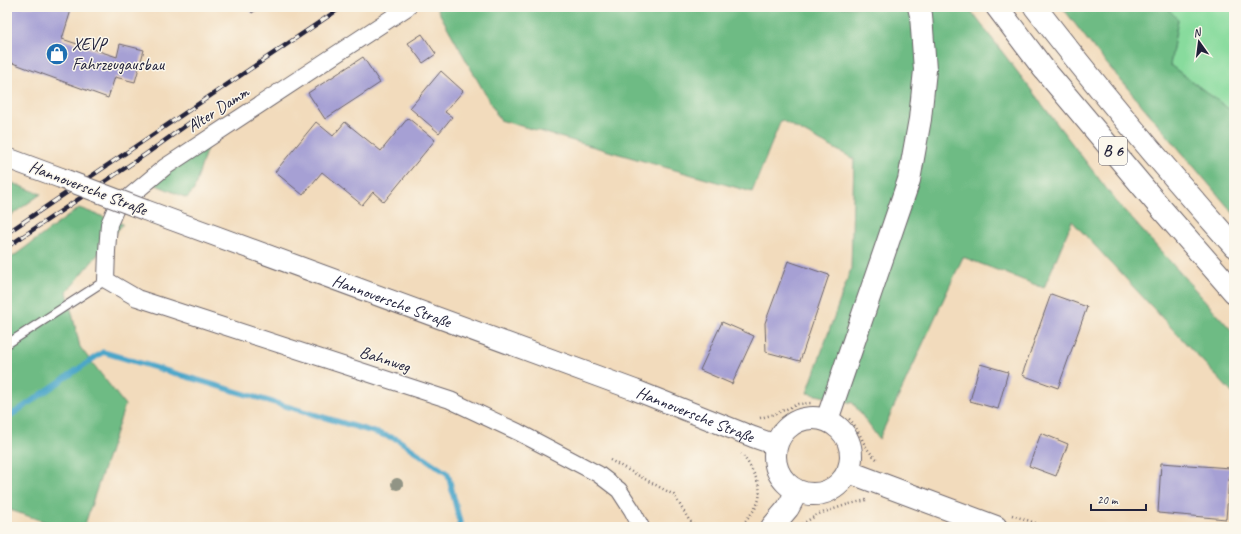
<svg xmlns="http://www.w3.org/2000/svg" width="1241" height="534" viewBox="0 0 1241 534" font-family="Caveat,sans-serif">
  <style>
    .green { fill: #88db9d; stroke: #557e6c }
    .forest { fill: #6ebb84; stroke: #486e60 }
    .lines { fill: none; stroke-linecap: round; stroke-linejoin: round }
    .stream { stroke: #4ba6c9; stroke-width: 5.5 }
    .building { fill: #a6a0d4 }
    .service-casing { stroke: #6b6368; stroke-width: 10 }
    .minor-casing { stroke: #6b6368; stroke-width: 18 }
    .tertiary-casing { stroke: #6b6368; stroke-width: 22 }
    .primary-casing { stroke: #6b6368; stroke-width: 24 }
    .trunk-casing { stroke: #6b6368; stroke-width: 24 }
    .path { stroke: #6b6368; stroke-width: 2.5; stroke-dasharray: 1 3; stroke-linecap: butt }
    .service { stroke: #fff; stroke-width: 8 }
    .minor { stroke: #fff; stroke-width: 16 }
    .tertiary { stroke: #fff; stroke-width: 20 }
    .primary { stroke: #fff; stroke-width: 22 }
    .trunk { stroke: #fff; stroke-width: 22 }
    .rail-casing { stroke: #22223b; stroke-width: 4.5 }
    .rail { stroke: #fbf7ec; stroke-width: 3; stroke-dasharray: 9; stroke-linecap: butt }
    .tertiary-bridge-casing { stroke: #6b6368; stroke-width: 22; stroke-linecap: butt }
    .tertiary-bridge { stroke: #fff; stroke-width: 20 }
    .tree { fill: #919485 }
    .labels { text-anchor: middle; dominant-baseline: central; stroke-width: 3; stroke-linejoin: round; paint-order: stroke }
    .shield { fill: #fbf7ec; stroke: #636270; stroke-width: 1 }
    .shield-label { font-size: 16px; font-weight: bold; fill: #22223b }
    .poi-label { font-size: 17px; fill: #22223b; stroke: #fbf7ec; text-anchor: start }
    .street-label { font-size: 17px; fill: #22223b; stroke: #fbf7ec }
  </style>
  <rect width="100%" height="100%" fill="#fbf7ec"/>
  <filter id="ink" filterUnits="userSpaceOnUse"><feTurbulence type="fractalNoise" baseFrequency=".025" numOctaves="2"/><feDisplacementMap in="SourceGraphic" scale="8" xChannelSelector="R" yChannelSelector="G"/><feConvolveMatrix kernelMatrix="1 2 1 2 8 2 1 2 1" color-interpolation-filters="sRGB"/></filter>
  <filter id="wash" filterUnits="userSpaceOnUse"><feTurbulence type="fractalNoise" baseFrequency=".012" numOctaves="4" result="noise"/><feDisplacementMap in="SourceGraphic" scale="16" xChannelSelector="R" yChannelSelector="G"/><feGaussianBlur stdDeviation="0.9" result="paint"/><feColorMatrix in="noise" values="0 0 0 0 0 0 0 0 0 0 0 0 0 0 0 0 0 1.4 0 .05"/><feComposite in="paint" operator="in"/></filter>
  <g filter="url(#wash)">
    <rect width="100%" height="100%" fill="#f2dbbc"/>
    <polygon class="green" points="1166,7 1234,7 1234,113 1170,65 1178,20"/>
    <g class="forest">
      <polygon points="436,7 968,7 1115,200 1234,333 1234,395 1072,221 1044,288 963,257 879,439 853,403 807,393 851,269 854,159 781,120 752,192 500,120"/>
      <polygon points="1062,7 1166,7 1178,19 1170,65 1234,113 1234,214 1096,51"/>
      <polygon points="208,144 194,190 187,198 154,184"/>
      <polygon points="7,181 41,194 7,218"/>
      <polygon points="79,208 123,224 67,292 80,347 125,405 84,527 61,527 7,509 7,261"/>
    </g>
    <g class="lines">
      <polyline class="stream" points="7,418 103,352 397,439 448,474 460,523 458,527"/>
    </g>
    <g id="blocks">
      <g class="building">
        <polygon points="7,7 72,7 62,39 117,57 120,44 144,50 135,82 115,77 108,98 7,61"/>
        <polygon points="248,7 261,7 252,13"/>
        <polygon points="422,34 436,54 423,63 408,43"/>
        <polygon points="363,57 380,83 325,119 308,93"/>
        <polygon points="441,71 463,91 445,112 452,117 439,133 410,108"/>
        <polygon points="408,118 435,140 384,202 373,192 362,205 322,172 303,195 275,172 316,122 333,136 345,122 381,151"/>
        <polygon points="788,261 829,275 800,361 766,352 765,323"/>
        <polygon points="1051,294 1087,307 1058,388 1022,375"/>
        <polygon points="722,322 754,336 732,384 700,370"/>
        <polygon points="980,364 1008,372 998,409 970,401"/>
        <polygon points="1041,433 1068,444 1056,476 1029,466"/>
        <polygon points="1161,463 1230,468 1226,519 1158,513"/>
      </g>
    </g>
  </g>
  <g filter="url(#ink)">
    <use href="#blocks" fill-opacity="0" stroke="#6b6368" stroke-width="1"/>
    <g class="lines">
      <g class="service-casing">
        <polyline id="service" points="7,344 106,280"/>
      </g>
      <g class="minor-casing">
        <polyline id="minor" points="408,7 165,167 116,208 109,224 107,251 106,280 137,298 450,400 518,432 598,474 619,490 632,510 641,527"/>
      </g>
      <g class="tertiary-casing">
        <g id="tertiary">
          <polyline points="7,158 61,178"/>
          <path id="s1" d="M145,210L635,390L753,437L776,445"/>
        </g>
      </g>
      <g class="primary-casing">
        <g id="primary">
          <circle cx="813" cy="456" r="38"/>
          <polyline points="849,472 996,527"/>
          <polyline points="772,527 788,508 797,491"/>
        </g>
      </g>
      <g class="trunk-casing">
        <g id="trunk">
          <polyline points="997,7 1043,68 1159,206 1234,292"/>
          <path d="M1035,7C1098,89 1165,168 1234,246"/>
          <polyline points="827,420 909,180 920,119 925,70 921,15 919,7"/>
        </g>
      </g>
      <g class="path">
        <polyline points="760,418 775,414 798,404 812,403"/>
        <path d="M849,419C855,424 857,430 861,437C865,446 870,454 878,460"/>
        <polyline points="610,460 674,495 689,520 696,527"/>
        <polyline points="1012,515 1047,527"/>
        <polyline points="802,524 819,514 846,505 866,500"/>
        <path d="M740,527C757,508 767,497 753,472C750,466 747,460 741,454"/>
      </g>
      <use href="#service" class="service"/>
      <use href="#minor" class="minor"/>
      <use href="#tertiary" class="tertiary"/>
      <use href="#primary" class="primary"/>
      <use href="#trunk" class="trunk"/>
      <g class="rail-casing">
        <g id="rail">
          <polyline points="7,233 342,7"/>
          <polyline points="7,247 146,154 195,119"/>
        </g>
      </g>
      <use href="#rail" class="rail"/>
      <g class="tertiary-bridge-casing">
        <polyline id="tertiary-bridge" points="61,178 145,210"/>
      </g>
      <use href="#tertiary-bridge" class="tertiary-bridge"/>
    </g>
    <circle class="tree" cx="397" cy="484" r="6"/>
  </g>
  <defs>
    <g id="shop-disc" transform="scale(1.15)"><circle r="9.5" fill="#1f6fb2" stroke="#fbf7ec"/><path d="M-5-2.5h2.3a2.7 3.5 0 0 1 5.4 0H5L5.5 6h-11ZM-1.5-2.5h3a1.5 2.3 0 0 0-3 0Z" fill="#fff"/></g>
  </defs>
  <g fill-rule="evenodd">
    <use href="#shop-disc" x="57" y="54"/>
  </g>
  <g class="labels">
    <rect class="shield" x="1099" y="137" width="28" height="28" rx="3"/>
    <g class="shield-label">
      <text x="1113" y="151">B 6</text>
    </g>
    <g class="poi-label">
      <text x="72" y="44">XEVP<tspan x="72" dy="20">Fahrzeugausbau</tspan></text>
    </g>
    <g class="street-label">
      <text transform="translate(218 109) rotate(-33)">Alter Damm</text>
      <text transform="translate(88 188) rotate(21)">Hannoversche Straße</text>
      <text stroke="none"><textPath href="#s1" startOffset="263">Hannoversche Straße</textPath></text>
      <text transform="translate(385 359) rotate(18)">Bahnweg</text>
      <text stroke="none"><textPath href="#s1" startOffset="587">Hannoversche Straße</textPath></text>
    </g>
  </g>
  <rect width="1241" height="534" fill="none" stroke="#fbf7ec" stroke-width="24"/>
  <g transform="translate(1199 42) rotate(346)" stroke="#fbf7ec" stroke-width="3" paint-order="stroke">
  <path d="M0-3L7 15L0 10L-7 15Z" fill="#22223b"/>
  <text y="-6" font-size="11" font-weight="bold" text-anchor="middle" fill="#22223b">N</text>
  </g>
  <path d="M1091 504v6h55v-6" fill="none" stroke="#22223b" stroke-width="2"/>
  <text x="1097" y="504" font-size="12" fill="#22223b" stroke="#fbf7ec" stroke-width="3" paint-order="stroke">20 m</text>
</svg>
